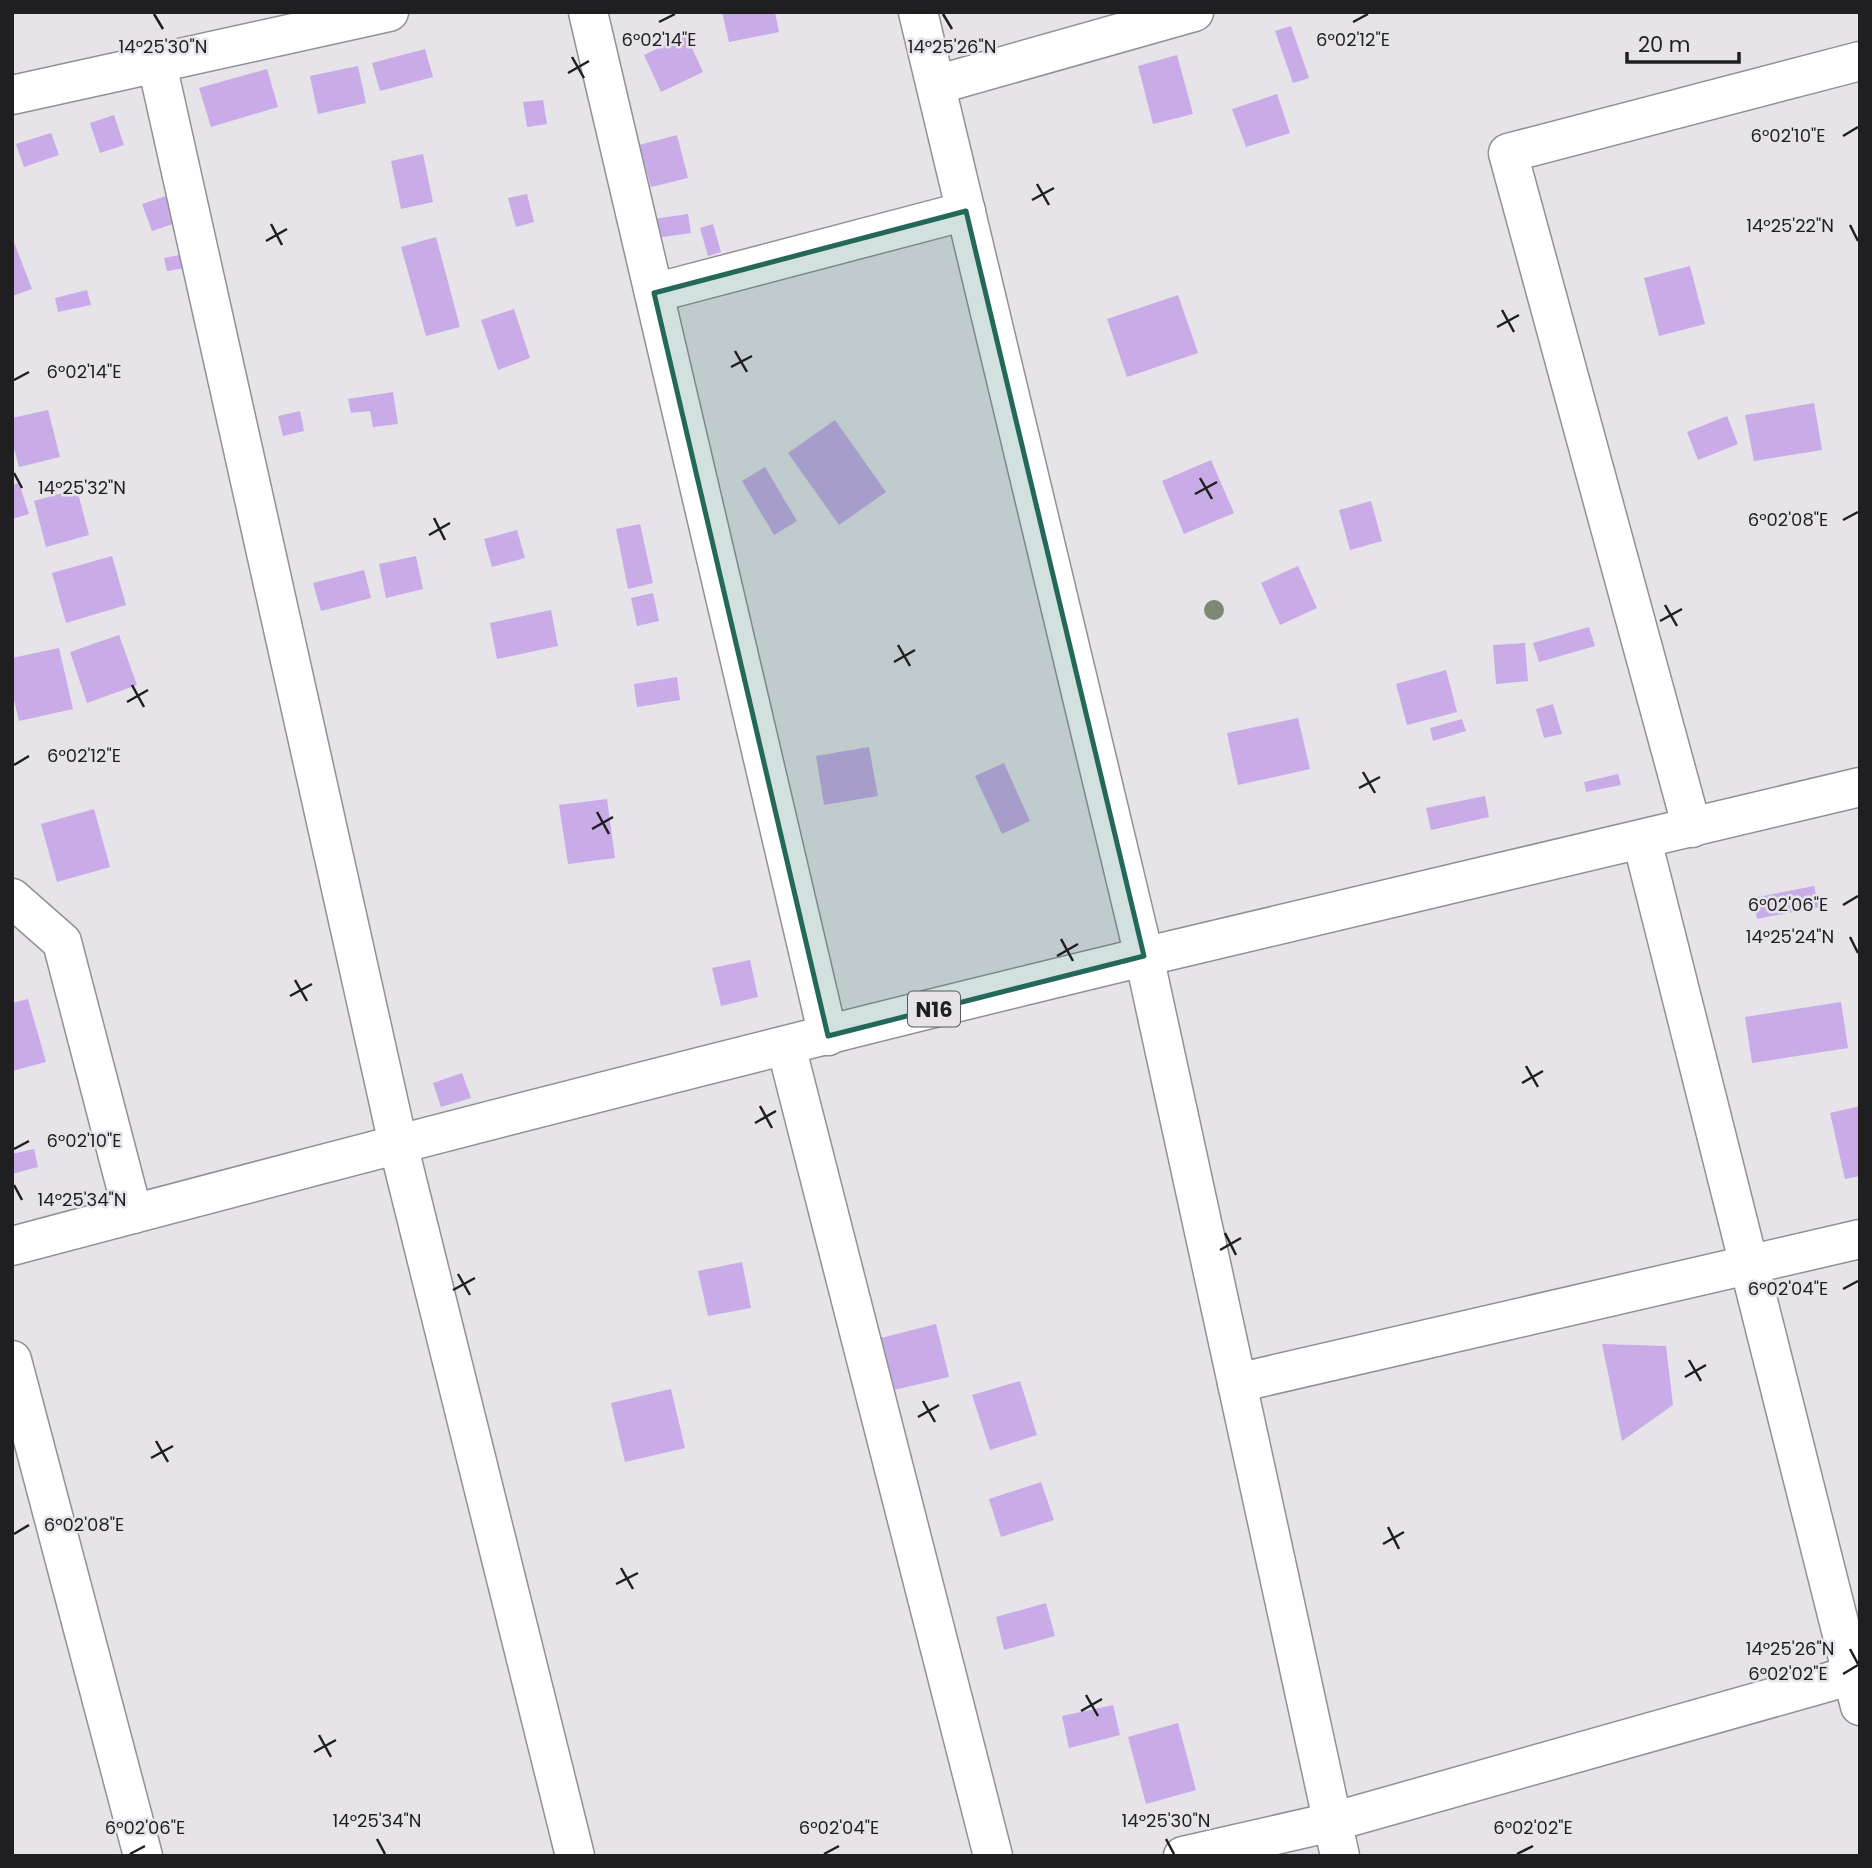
<svg xmlns="http://www.w3.org/2000/svg" width="1872" height="1868" viewBox="0 0 1872 1868" font-family="Poppins,sans-serif">
  <style>
    .building { fill: #c8abe7 }
    .lines { fill: none; stroke-linecap: round; stroke-linejoin: round }
    .street-casing { stroke: #929095; stroke-width: 41 }
    .secondary-casing { stroke: #929095; stroke-width: 41 }
    .primary-casing { stroke: #929095; stroke-width: 41 }
    .street { stroke: #fff; stroke-width: 38 }
    .secondary { stroke: #fff; stroke-width: 38 }
    .primary { stroke: #fff; stroke-width: 38 }
    .tree { fill: #7f8872 }
    .marked { fill: #236859; fill-opacity: 0.2; stroke: #236859; stroke-width: 5; stroke-linejoin: round }
    .ticks { fill: none; stroke: #1f1e20; stroke-width: 2.5 }
    .labels { text-anchor: middle; dominant-baseline: central; stroke-width: 5; stroke-linejoin: round; paint-order: stroke }
    .shield { fill: #e6e4e9; stroke: #5b595c; stroke-width: 2 }
    .shield-label { font-size: 21px; font-weight: bold; fill: #1f1e20 }
    .ticks-label { font-size: 18px; text-anchor: middle; fill: #1f1e20; stroke: #e6e4e9; stroke-width: 5; stroke-linejoin: round; paint-order: stroke }
  </style>
  <rect width="100%" height="100%" fill="#e6e4e9"/>
  <g class="building">
    <polygon points="722,12 775,12 779,32 729,42"/>
    <polygon points="1291,26 1309,78 1293,83 1275,31"/>
    <polygon points="686,35 703,72 661,92 644,55"/>
    <polygon points="425,49 433,77 380,91 372,63"/>
    <polygon points="1177,55 1193,114 1153,124 1138,66"/>
    <polygon points="358,66 366,103 318,114 310,76"/>
    <polygon points="267,69 278,107 211,127 199,88"/>
    <polygon points="1277,94 1290,133 1246,147 1232,109"/>
    <polygon points="543,100 547,124 527,127 523,102"/>
    <polygon points="114,115 124,145 100,153 90,123"/>
    <polygon points="51,133 59,155 24,167 16,144"/>
    <polygon points="677,135 688,178 651,187 639,145"/>
    <polygon points="423,154 433,202 401,209 391,161"/>
    <polygon points="175,193 185,220 152,231 142,204"/>
    <polygon points="527,194 534,222 516,227 508,198"/>
    <polygon points="688,214 691,233 649,239 646,220"/>
    <polygon points="713,224 721,252 708,256 700,228"/>
    <polygon points="12,237 32,289 12,296"/>
    <polygon points="436,237 460,327 426,336 401,247"/>
    <polygon points="195,252 198,266 167,271 164,258"/>
    <polygon points="1690,266 1705,324 1659,336 1644,278"/>
    <polygon points="87,290 91,305 58,312 55,298"/>
    <polygon points="1178,295 1198,353 1127,377 1107,319"/>
    <polygon points="514,309 530,358 498,370 481,320"/>
    <polygon points="393,392 398,424 373,427 370,411 351,413 348,399"/>
    <polygon points="1814,403 1822,450 1754,461 1745,415"/>
    <polygon points="48,410 60,457 19,467 12,441 12,418"/>
    <polygon points="300,411 304,431 283,436 278,416"/>
    <polygon points="1727,416 1738,444 1698,460 1687,432"/>
    <polygon points="835,420 886,492 839,525 788,453"/>
    <polygon points="1211,460 1234,513 1184,534 1162,481"/>
    <polygon points="765,467 797,521 774,535 742,481"/>
    <polygon points="19,483 29,514 12,519 12,485"/>
    <polygon points="77,489 89,535 46,547 34,501"/>
    <polygon points="1371,501 1382,541 1350,550 1339,510"/>
    <polygon points="640,524 653,583 628,589 616,529"/>
    <polygon points="517,530 525,558 492,567 484,539"/>
    <polygon points="112,556 126,605 66,623 52,573"/>
    <polygon points="416,556 423,589 386,598 379,564"/>
    <polygon points="1298,566 1317,608 1280,625 1261,583"/>
    <polygon points="364,570 371,598 321,611 313,583"/>
    <polygon points="653,593 659,621 637,626 631,598"/>
    <polygon points="551,610 558,646 497,659 490,623"/>
    <polygon points="1589,627 1595,646 1539,662 1533,643"/>
    <polygon points="119,635 137,685 87,703 70,652"/>
    <polygon points="1525,643 1528,681 1496,684 1493,645"/>
    <polygon points="59,648 73,709 19,721 12,691 12,658"/>
    <polygon points="1446,670 1457,712 1407,725 1396,684"/>
    <polygon points="677,677 680,700 637,707 634,684"/>
    <polygon points="1553,704 1562,734 1544,738 1536,709"/>
    <polygon points="1298,718 1310,769 1238,785 1227,733"/>
    <polygon points="1462,719 1466,731 1433,741 1430,728"/>
    <polygon points="869,747 878,796 824,805 816,756"/>
    <polygon points="1004,763 1030,821 1002,834 975,776"/>
    <polygon points="1618,774 1621,785 1586,792 1584,782"/>
    <polygon points="1485,796 1489,817 1431,830 1426,808"/>
    <polygon points="607,799 615,858 568,864 559,805"/>
    <polygon points="94,809 110,867 57,882 41,824"/>
    <polygon points="1814,886 1819,907 1757,919 1753,898"/>
    <polygon points="750,960 758,997 721,1006 712,968"/>
    <polygon points="28,999 46,1062 12,1071 12,1003"/>
    <polygon points="1841,1002 1848,1048 1752,1063 1745,1017"/>
    <polygon points="462,1073 471,1098 441,1107 433,1083"/>
    <polygon points="1860,1106 1860,1176 1845,1179 1830,1113"/>
    <polygon points="34,1149 38,1167 12,1174 12,1154"/>
    <polygon points="742,1262 751,1308 708,1316 698,1271"/>
    <polygon points="936,1324 949,1377 894,1390 881,1338"/>
    <polygon points="1602,1344 1666,1346 1673,1405 1622,1441"/>
    <polygon points="1020,1381 1037,1435 990,1450 972,1395"/>
    <polygon points="671,1389 685,1448 625,1462 611,1403"/>
    <polygon points="1041,1482 1054,1520 1001,1537 989,1499"/>
    <polygon points="1046,1603 1055,1636 1004,1650 996,1617"/>
    <polygon points="1113,1705 1120,1735 1069,1748 1062,1716"/>
    <polygon points="1178,1723 1196,1790 1146,1804 1128,1737"/>
  </g>
  <g class="lines">
    <g class="street-casing">
      <g id="street">
        <polyline points="918,12 1144,956 1340,1856"/>
        <polyline points="157,64 398,1144 575,1856"/>
        <polyline points="936,85 1194,12"/>
        <polyline points="12,95 389,12"/>
        <polyline points="654,293 966,211"/>
        <polyline points="1692,828 1508,153 1860,61"/>
        <polyline points="1642,840 1860,1706"/>
        <polyline points="12,898 62,942 133,1214"/>
        <polyline points="786,1046 993,1856"/>
        <polyline points="12,1360 143,1856"/>
        <polyline points="1237,1383 1860,1239"/>
        <polyline points="1183,1856 1332,1822 1860,1673"/>
      </g>
    </g>
    <g class="secondary-casing">
      <polyline id="secondary" points="588,12 828,1036"/>
    </g>
    <g class="primary-casing">
      <path id="primary" d="M12,1246C388,1146 765,1048 1143,957C1382,899 1621,845 1860,787"/>
    </g>
    <use href="#street" class="street"/>
    <use href="#secondary" class="secondary"/>
    <use href="#primary" class="primary"/>
  </g>
  <circle class="tree" cx="1214" cy="610" r="10"/>
  <path class="marked" d="M966,211L1144,956L828,1036L654,293Z"/>
  <path class="ticks" d="M154,14L163,29M943,14L952,29M659,22L675,14M1353,22L1368,14M572,57L584,78M568,73L589,61M1843,136L1858,127M1037,184L1049,205M1032,200L1054,188M271,224L282,245M1850,225L1858,241M266,241L287,229M1502,310L1514,332M1497,327L1519,315M735,351L747,372M731,367L752,356M14,380L29,372M14,473L22,488M1200,478L1212,499M1195,494L1217,482M434,518L445,540M1843,520L1858,512M429,535L450,523M1665,605L1677,626M1660,621L1682,609M898,645L910,666M894,662L915,650M132,685L144,707M127,702L148,690M14,765L29,756M1363,772L1375,793M1359,788L1380,777M597,812L609,834M592,829L613,817M1843,905L1858,896M1850,937L1858,953M1061,939L1073,961M1057,956L1078,944M295,980L307,1001M290,996L312,984M1526,1066L1538,1087M1522,1083L1543,1071M760,1106L772,1128M755,1123L776,1111M14,1149L29,1141M14,1185L22,1200M1225,1233L1236,1255M1220,1250L1241,1238M458,1274L470,1295M1843,1289L1858,1281M453,1290L475,1278M1689,1360L1701,1381M1685,1377L1706,1365M923,1401L935,1422M918,1417L939,1405M156,1441L168,1462M151,1458L173,1446M1388,1527L1399,1549M14,1534L29,1525M1383,1544L1404,1532M621,1568L633,1589M616,1584L638,1573M1850,1649L1858,1664M1843,1674L1858,1665M1086,1695L1098,1716M1081,1711L1102,1699M319,1735L331,1757M314,1752L336,1740M377,1839L385,1854M1166,1839L1174,1854M130,1854L145,1846M824,1854L839,1846M1517,1854L1533,1846"/>
  <g class="labels">
    <rect class="shield" x="908" y="991.5" width="52" height="35" rx="5"/>
    <g class="shield-label">
      <text x="934" y="1009">N16</text>
    </g>
  </g>
  <g class="ticks-label">
    <text x="659" y="46">6°02'14"E</text>
    <text x="1353" y="46">6°02'12"E</text>
    <text x="163" y="53">14°25'30"N</text>
    <text x="952" y="53">14°25'26"N</text>
    <text x="1788" y="142">6°02'10"E</text>
    <text x="1790" y="232">14°25'22"N</text>
    <text x="84" y="378">6°02'14"E</text>
    <text x="82" y="494">14°25'32"N</text>
    <text x="1788" y="526">6°02'08"E</text>
    <text x="84" y="762">6°02'12"E</text>
    <text x="1788" y="911">6°02'06"E</text>
    <text x="1790" y="943">14°25'24"N</text>
    <text x="84" y="1147">6°02'10"E</text>
    <text x="82" y="1206">14°25'34"N</text>
    <text x="1788" y="1295">6°02'04"E</text>
    <text x="84" y="1531">6°02'08"E</text>
    <text x="1790" y="1655">14°25'26"N</text>
    <text x="1788" y="1680">6°02'02"E</text>
    <text x="377" y="1827">14°25'34"N</text>
    <text x="1166" y="1827">14°25'30"N</text>
    <text x="145" y="1834">6°02'06"E</text>
    <text x="839" y="1834">6°02'04"E</text>
    <text x="1533" y="1834">6°02'02"E</text>
  </g>
  <rect width="1872" height="1868" fill="none" stroke="#1f1e20" stroke-width="28"/>
  <path d="M1627 52v10h112v-10" fill="none" stroke="#1f1e20" stroke-width="3.5"/>
  <text x="1638" y="52" font-size="21" fill="#1f1e20" stroke="#e6e4e9" stroke-width="5" paint-order="stroke">20 m</text>
</svg>
